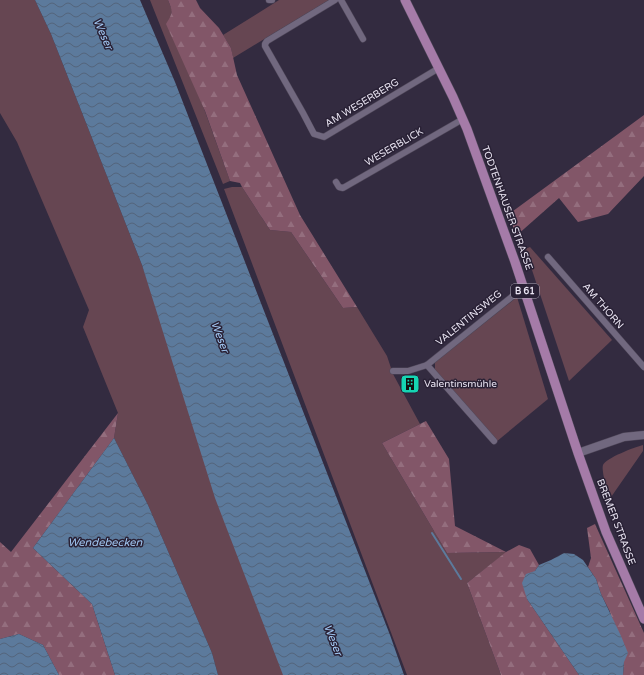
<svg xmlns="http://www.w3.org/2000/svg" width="644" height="675" viewBox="0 0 644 675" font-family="'Varela Round',sans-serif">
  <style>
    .grass { fill: #664652 }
    .forest { fill: url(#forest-firs) }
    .water { fill: url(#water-waves) }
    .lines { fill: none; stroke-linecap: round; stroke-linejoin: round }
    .stream { stroke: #5c7a9c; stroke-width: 2 }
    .street-casing { stroke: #51495b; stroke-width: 7 }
    .secondary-casing { stroke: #51495b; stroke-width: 9 }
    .primary-casing { stroke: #51495b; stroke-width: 10 }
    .street { stroke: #71687f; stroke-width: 6 }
    .secondary { stroke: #71687f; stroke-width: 8 }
    .primary { stroke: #a57ba8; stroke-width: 9 }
    .labels { text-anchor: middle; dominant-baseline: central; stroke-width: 3; stroke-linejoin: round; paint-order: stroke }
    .shield { fill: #292135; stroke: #afaab9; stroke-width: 1 }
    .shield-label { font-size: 9px; font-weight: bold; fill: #e9e4f2 }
    .street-label { font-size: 10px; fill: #e9e4f2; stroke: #292135 }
    .poi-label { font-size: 10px; fill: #e9e4f2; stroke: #292135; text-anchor: start }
    .water-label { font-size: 11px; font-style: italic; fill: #a2c8f4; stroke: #292135 }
  </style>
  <defs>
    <pattern id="forest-firs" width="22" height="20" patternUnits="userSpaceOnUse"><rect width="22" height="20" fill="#825668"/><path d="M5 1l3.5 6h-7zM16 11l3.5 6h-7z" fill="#946e7e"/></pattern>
    <pattern id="water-waves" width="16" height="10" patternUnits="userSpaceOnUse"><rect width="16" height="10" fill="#5c7a9c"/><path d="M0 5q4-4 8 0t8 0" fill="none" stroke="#53647b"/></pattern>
  </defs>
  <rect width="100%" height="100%" fill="#332b40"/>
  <g class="grass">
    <polygon points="0,0 35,0 51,34 142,265 151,291 284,675 218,675 212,653 148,505 114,438 118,413 83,327 89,310 17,142 0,113"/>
    <polygon points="150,0 168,0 172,10 171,17 230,181 223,184"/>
    <polygon points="279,0 329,0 233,58 231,48 223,35"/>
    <polygon points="232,187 242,187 270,230 291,232 343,308 357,307 387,356 393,374 420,424 382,443 447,553 507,552 467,583 501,675 407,675 224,189"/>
    <polygon points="530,247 612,340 569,381 525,249"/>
    <polygon points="517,297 548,399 496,442 435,370 435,362"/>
    <path d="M643,445V451L609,500C608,493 601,470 603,465C606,458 635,447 643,445Z"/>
  </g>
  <g class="forest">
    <path d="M168,0H196L200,8L219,28L231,48L237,75L300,215L357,307L343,308L291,232L270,230L242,187L240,183L230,181L205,111L166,24C173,13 173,12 168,0Z"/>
    <polygon points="644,115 644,176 608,214 578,222 559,198 516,236 509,214"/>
    <polygon points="118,413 114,438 33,548 92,604 115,675 59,675 43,645 19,634 0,639 0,542 11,552"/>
    <polygon points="426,421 449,459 455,526 506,552 519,545 530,549 539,565 535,571 527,599 579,675 501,675 467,583 506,552 447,553 382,443"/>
    <polygon points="595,524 644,633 644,675 623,675 624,662 610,612 601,594 596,579 588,567 591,558 587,528"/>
  </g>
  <g class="water">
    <polygon points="35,0 140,0 175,82 390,635 404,675 283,675 215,498 142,265 51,34"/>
    <polygon points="114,438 148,505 212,653 218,675 115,675 92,604 33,548"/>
    <polygon points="564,553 574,554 583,560 596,579 601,594 621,636 628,653 624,662 623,675 579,675 527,599 522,583 526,574 535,571 539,565 551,560"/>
    <polygon points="19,634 43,645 59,675 0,675 0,639"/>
  </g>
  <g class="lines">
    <polyline class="stream" points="432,533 461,579"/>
    <g class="street-casing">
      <g id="street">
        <polyline points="269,0 272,0"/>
        <polyline points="335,0 267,41 265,44 265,46 303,113 314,134 324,137 439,68"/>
        <polyline points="341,0 363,39"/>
        <polyline points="336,182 339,187 343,188 463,119"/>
        <polyline points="548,257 644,367"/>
        <polyline points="427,365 494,441"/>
        <polyline points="393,371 408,371 427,365 524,287"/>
      </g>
    </g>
    <g class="secondary-casing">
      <polyline id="secondary" points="578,453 624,437 644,435"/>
    </g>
    <g class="primary-casing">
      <polyline id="primary" points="405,0 453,97 467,129 515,262 578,453 606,532 644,619"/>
    </g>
    <use href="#street" class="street"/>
    <use href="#secondary" class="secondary"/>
    <use href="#primary" class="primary"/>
  </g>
  <defs>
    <g id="building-square" transform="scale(1)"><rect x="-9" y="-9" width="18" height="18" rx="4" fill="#15d5b3" stroke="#292135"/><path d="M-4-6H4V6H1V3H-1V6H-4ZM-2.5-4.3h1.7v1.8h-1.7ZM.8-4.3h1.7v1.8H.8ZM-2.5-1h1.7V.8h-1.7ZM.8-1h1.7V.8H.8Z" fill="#111"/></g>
  </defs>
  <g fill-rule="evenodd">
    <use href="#building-square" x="410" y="384"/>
  </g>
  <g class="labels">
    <rect class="shield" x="511" y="284" width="28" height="14" rx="3"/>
    <g class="shield-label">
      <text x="525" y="291">B 61</text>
    </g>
    <g class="street-label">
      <text transform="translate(362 103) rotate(-31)">AM WESERBERG</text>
      <text transform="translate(394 147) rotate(-30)">WESERBLICK</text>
      <text transform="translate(507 208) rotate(70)">TODTENHAUSER STRASSE</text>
      <text transform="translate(603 306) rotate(49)">AM THORN</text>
      <text transform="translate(469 318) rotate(-39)">VALENTINSWEG</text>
      <text transform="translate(616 522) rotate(69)">BREMER STRASSE</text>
    </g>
    <g class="poi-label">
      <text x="424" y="384">Valentinsmühle</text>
    </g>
    <g class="water-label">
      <text transform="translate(103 34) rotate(66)">Weser</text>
      <text transform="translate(220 337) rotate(69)">Weser</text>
      <text x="105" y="542">Wendebecken</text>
      <text transform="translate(333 640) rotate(68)">Weser</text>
    </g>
  </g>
</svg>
